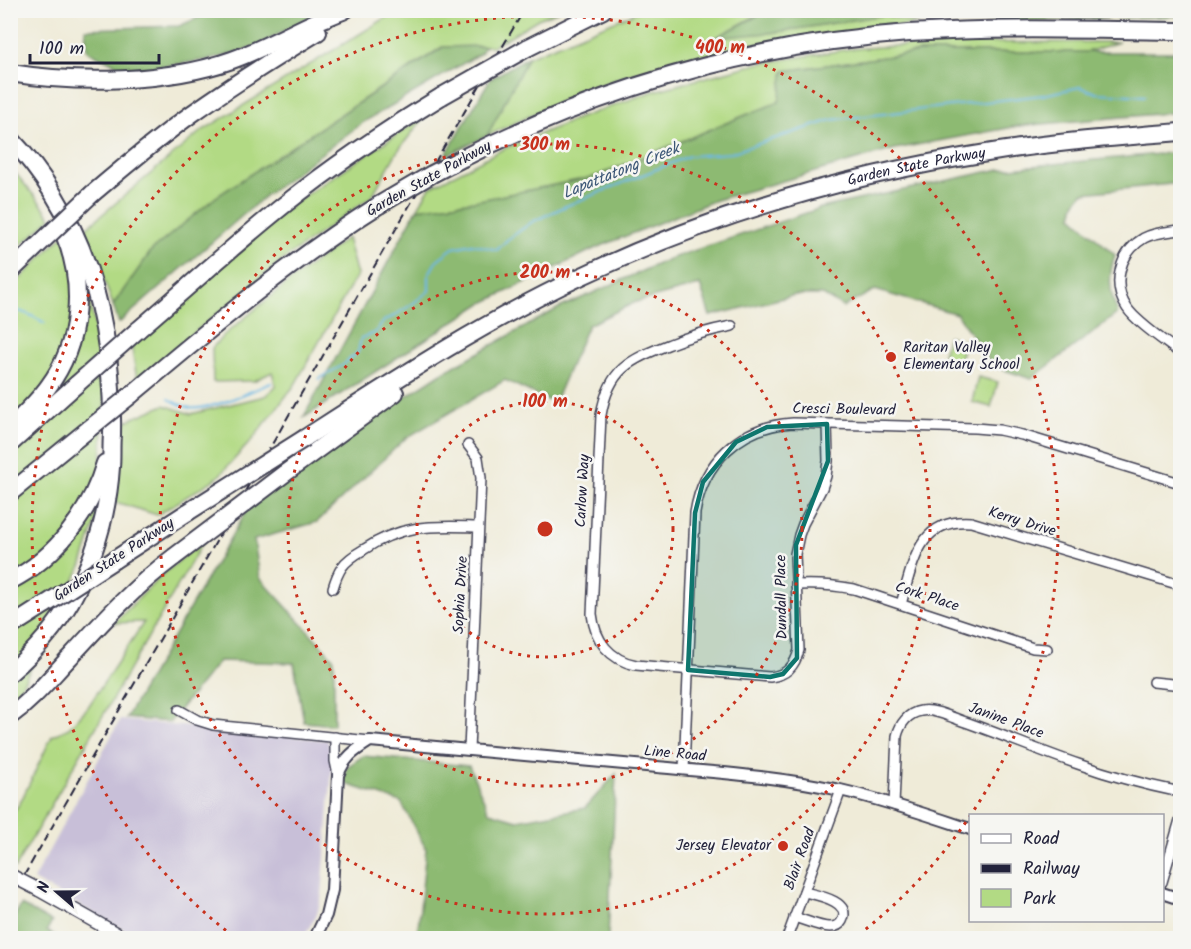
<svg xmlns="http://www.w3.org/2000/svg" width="1191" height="949" viewBox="0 0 1191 949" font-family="Kalam,sans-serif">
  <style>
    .industrial { fill: #c8bfd8 }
    .green { fill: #b2da84; stroke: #6a7e60; stroke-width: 1.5 }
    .forest { fill: #8dba72; stroke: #586e56; stroke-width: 1.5 }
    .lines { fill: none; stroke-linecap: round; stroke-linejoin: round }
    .stream { stroke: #6ab8e4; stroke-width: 2 }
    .minor-casing { stroke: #414053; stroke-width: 12 }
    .tertiary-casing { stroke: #414053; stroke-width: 14 }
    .secondary-casing { stroke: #414053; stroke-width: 15 }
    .motorway-casing { stroke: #414053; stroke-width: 20 }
    .minor { stroke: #fff; stroke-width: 9 }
    .tertiary { stroke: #fff; stroke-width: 10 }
    .secondary { stroke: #fff; stroke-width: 12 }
    .motorway { stroke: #fff; stroke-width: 16 }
    .rail { stroke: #22223b; stroke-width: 2; stroke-dasharray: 9 4.5; stroke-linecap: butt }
    .secondary-bridge-casing { stroke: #414053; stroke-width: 15; stroke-linecap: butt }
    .motorway-bridge-casing { stroke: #414053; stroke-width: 20; stroke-linecap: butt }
    .secondary-bridge { stroke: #fff; stroke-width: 12 }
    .motorway-bridge { stroke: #fff; stroke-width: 16 }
    .marked { fill: #0f766e; fill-opacity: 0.2; stroke: #0f766e; stroke-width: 4.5; stroke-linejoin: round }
    .ring { fill: none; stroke: #c8321e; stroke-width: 3; stroke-dasharray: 3 6 }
    .poi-dot { fill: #c8321e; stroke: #f6f6f2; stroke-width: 2 }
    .labels { text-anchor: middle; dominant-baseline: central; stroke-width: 5; stroke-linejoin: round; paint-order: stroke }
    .street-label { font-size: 15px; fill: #22223b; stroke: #f6f6f2 }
    .poi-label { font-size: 15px; fill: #22223b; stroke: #f6f6f2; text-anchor: start }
    .water-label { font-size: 16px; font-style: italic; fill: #3b5676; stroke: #f6f6f2 }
    .centre { fill: #c8321e; stroke: #f6f6f2; stroke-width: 3 }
    .ring-label { font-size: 18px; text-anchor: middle; font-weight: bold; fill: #c8321e; stroke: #f6f6f2; stroke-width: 5; stroke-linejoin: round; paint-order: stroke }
  </style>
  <rect width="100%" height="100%" fill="#f6f6f2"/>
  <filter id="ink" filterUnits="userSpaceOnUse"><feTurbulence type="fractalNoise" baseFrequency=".0167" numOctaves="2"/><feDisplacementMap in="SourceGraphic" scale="12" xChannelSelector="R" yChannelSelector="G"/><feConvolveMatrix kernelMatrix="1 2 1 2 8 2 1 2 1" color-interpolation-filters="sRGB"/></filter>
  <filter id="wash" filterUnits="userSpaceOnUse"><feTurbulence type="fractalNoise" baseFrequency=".008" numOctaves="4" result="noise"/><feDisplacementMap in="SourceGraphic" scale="24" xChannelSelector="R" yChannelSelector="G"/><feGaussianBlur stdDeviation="1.35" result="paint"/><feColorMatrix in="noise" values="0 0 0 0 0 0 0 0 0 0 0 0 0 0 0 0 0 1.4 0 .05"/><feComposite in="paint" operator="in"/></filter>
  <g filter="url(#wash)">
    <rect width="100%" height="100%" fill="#efebd8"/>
    <polygon class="industrial" points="120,720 328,740 332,767 322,895 317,914 303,938 139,938 33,880"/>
    <g class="green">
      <polygon points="397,11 559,11 538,19 494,46 442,47 216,197 152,250 113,305 85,229 200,132"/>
      <polygon points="639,11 758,11 759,14 717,37 778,32 884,15 918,24 776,41 685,60 619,78 572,96 487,136 528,57"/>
      <polygon points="1119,42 1087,52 920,52 784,71 779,102 741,117 594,177 475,201 417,209 430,187 503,149 579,118 651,92 756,64 850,49 945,43"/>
      <polygon points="425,116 397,152 372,196 287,257 137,379 131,344 293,203"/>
      <polygon points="11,168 42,205 51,218 33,235 11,252"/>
      <polygon points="62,236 79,255 100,348 105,395 98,515 82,564 57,618 23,683 11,700 11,288"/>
      <polygon points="347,238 357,275 294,386 252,440 217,478 157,515 112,501 117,425 164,405 191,414 265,396 276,386 272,372 254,381 213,382 212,348 224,335 286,284"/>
      <polygon points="948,336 965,341 958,366 941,362"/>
      <polygon points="978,377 998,382 991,407 972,402"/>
      <polygon points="204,540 15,868 11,866 11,815 20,803 52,736 69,728 88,707 144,622 114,623 161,576"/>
    </g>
    <g class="forest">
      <polygon points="214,11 319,11 256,47 213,59 130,71 87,51 85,29 179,26"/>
      <polygon points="758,11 1180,11 1180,16 1017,21 884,15 778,32 715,38 759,15"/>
      <polygon points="485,46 481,53 362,123 265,196 119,323 113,305 152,250 216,197 443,47"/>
      <polygon points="920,52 1180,52 1180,112 1019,126 895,149 716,200 596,248 481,304 303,418 417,209 475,201 594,177 741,117 779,102 784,71"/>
      <polygon points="528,57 487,136 445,156 490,79"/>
      <path d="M1180,152V183L1083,193L1075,203L1072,216L1115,255C1108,276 1109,292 1118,313L1031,379L993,366L957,314L875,290L843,307L823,295H795L710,316L700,285L636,302L588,325L554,403L505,380L406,438L317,522L254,540L260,578L334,659V725L304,722L294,663L219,661L170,722L126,718L250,504L281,477L440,374L557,309L669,259L821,208L1000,169Z"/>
      <polygon points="363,756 469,766 489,812 517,820 585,808 616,774 608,938 417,938 426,849 401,802 343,783 347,767"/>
      <polygon points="21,905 52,922 47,931 59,938 11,938 11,922"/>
    </g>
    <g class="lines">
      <g class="stream">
        <polyline points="11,308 30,315 45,323"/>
        <polyline points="319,379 343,365 358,352 361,338 375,333 384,321 394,316 411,305 429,291 429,274 437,260 453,248 472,244 497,250 507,240 532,222 566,206 689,156 730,153 832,120 1043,95 1080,87 1097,93 1145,96"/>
        <path d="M169,399C175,402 184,407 191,408C213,410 251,391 271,383"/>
      </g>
    </g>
  </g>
  <g filter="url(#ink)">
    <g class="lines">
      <g class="minor-casing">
        <g id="minor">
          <path d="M1180,230C1168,232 1155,232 1144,238C1120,252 1111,284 1127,308C1136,322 1166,342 1180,353"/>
          <path d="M732,326C711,330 690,336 670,344C630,360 609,368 601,415L592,614C595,641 610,660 636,665L770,677C787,675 795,666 799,650L795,554L799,535L803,524L822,488L826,476L828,461L827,424"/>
          <polyline points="468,445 478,458 481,478 469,750"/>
          <path d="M796,585C816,584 834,585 854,589L1033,648L1047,649"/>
          <path d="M333,588C335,581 338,573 342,567C347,560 356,554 363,550C403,523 433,526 478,527"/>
          <path d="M901,604C913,564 918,518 971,522L1180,585"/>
          <polyline points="1153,682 1173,684 1180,686"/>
          <polyline points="179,710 197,720 213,725 370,741"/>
          <polyline points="335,737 335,761 338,775"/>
          <path d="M684,769L695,513C703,462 740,426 793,423L975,428L999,430L1022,435L1180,483"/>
          <path d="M894,805L897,736C900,724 908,713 921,711C933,709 946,715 957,719C998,733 1037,750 1078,764C1111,776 1146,785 1180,792"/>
          <polyline points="1162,882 1180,820"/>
          <path d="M794,917C805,920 819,927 830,927C835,927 840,925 842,921C853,901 816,895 804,892"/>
          <polyline points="787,938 841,790"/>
        </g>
      </g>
      <g class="tertiary-casing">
        <g id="tertiary">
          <polyline points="1162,893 1180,899"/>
          <path d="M315,938L326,915L332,890L338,775C345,757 354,751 370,741C462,749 554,758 646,766C711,772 777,776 840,790C884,800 928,815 970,829"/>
        </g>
      </g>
      <g class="secondary-casing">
        <polyline id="secondary" points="39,890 124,938"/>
      </g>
      <g class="motorway-casing">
        <g id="motorway">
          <polyline points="527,48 603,10"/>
          <path d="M10,73C79,84 167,83 232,60C260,50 285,36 311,24C322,19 334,15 345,10"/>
          <path d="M10,138C87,219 114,325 112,435C111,445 112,456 111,467C108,513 94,560 71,601C55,629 34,652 10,673"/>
          <path d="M463,158C602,88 753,44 909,33C999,27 1090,30 1180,31"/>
          <path d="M92,194C125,166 158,138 193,113C234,84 275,58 318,32"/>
          <polyline points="10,272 33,250"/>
          <path d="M138,330C187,288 234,245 284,205C334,165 388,129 442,96"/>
          <path d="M131,395C211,328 290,261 379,205"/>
          <path d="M10,428C23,415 37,402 48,387C81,343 85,284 64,234"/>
          <path id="s1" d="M305,438C395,380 485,321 582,276C711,215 851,174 993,152C1055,142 1118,137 1180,132"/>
          <polyline points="10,444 77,384"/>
          <polyline points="284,474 395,393"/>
          <polyline points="10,493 90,428"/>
          <polyline points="114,560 188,512"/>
          <path d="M10,581C56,558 91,511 105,463"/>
          <polyline points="10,627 46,604"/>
          <path d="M10,716C34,699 50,678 70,657C103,621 135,586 174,557"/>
        </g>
      </g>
      <use href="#minor" class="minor"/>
      <use href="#tertiary" class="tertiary"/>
      <use href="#secondary" class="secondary"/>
      <use href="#motorway" class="motorway"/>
      <polyline class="rail" points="10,900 397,227 524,10"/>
      <g class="secondary-bridge-casing">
        <polyline id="secondary-bridge" points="10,875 39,890"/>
      </g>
      <g class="motorway-bridge-casing">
        <g id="motorway-bridge">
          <polyline points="442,96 527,48"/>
          <polyline points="379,205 432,174 463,158"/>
          <polyline points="33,250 92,194"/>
          <polyline points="77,384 138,330"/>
          <polyline points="90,428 131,395"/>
          <polyline points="188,512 305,438"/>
          <polyline points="174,557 284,474"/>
          <polyline points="46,604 114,560"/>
        </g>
      </g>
      <use href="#secondary-bridge" class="secondary-bridge"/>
      <use href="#motorway-bridge" class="motorway-bridge"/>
    </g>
  </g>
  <path class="marked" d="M827,424L828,461L796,545L797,658L783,674L770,677L688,670L695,513L703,482L736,442L767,427Z"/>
  <g class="ring">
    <circle cx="545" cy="529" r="128"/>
    <circle cx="545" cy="529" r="257"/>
    <circle cx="545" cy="529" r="385"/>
    <path d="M233 936A513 513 0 1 1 857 936"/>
  </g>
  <g class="poi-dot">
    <circle cx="891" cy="357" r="6"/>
    <circle cx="783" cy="846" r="6"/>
  </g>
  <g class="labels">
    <g class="street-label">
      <text stroke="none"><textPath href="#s1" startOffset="674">Garden State Parkway</textPath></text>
      <text transform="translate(429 179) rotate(-29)">Garden State Parkway</text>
      <text transform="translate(844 410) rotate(1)">Cresci Boulevard</text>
      <text transform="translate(583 491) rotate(-87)">Carlow Way</text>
      <text transform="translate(1022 522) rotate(17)">Kerry Drive</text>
      <text transform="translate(114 560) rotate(-33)">Garden State Parkway</text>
      <text transform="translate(461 595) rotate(-87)">Sophia Drive</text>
      <text transform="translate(782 597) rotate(-91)">Dundall Place</text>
      <text transform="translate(927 597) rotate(18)">Cork Place</text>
      <text transform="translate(1006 721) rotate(20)">Janine Place</text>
      <text transform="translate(675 754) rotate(5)">Line Road</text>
      <text transform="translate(800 859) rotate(-70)">Blair Road</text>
    </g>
    <g class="poi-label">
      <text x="903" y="348">Raritan Valley<tspan x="903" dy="17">Elementary School</tspan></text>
      <text x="771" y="846" text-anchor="end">Jersey Elevator</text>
    </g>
    <g class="water-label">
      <text transform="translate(621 171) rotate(-22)">Lapattatong Creek</text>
    </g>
  </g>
  <circle cx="545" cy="529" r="9" class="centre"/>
  <g class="ring-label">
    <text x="720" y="53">400 m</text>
    <text x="545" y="150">300 m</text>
    <text x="545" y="278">200 m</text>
    <text x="545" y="407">100 m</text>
  </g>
  <rect width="1191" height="949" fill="none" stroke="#f6f6f2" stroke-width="36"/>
  <rect x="969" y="814" width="195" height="108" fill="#f6f6f2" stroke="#a1a1a9" stroke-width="1.5"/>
  <rect x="981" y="834" width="30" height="9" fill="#ffffff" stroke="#a1a1a9" stroke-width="1.5"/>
  <text x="1023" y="844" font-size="18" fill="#22223b">Road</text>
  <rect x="981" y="864" width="30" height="9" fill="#22223b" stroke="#a1a1a9" stroke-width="1.5"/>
  <text x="1023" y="874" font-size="18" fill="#22223b">Railway</text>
  <rect x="981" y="889" width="30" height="18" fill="#b2da84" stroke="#a1a1a9" stroke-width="1.5"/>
  <text x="1023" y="904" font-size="18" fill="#22223b">Park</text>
  <g transform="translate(57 892) rotate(290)" stroke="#f6f6f2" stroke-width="4.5" paint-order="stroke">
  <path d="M0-4.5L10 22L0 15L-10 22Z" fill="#22223b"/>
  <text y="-9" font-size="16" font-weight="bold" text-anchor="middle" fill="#22223b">N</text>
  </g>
  <path d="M30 54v9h129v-9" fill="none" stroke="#22223b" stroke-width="3"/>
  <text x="39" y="54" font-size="18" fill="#22223b" stroke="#f6f6f2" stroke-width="4.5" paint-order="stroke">100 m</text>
</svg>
